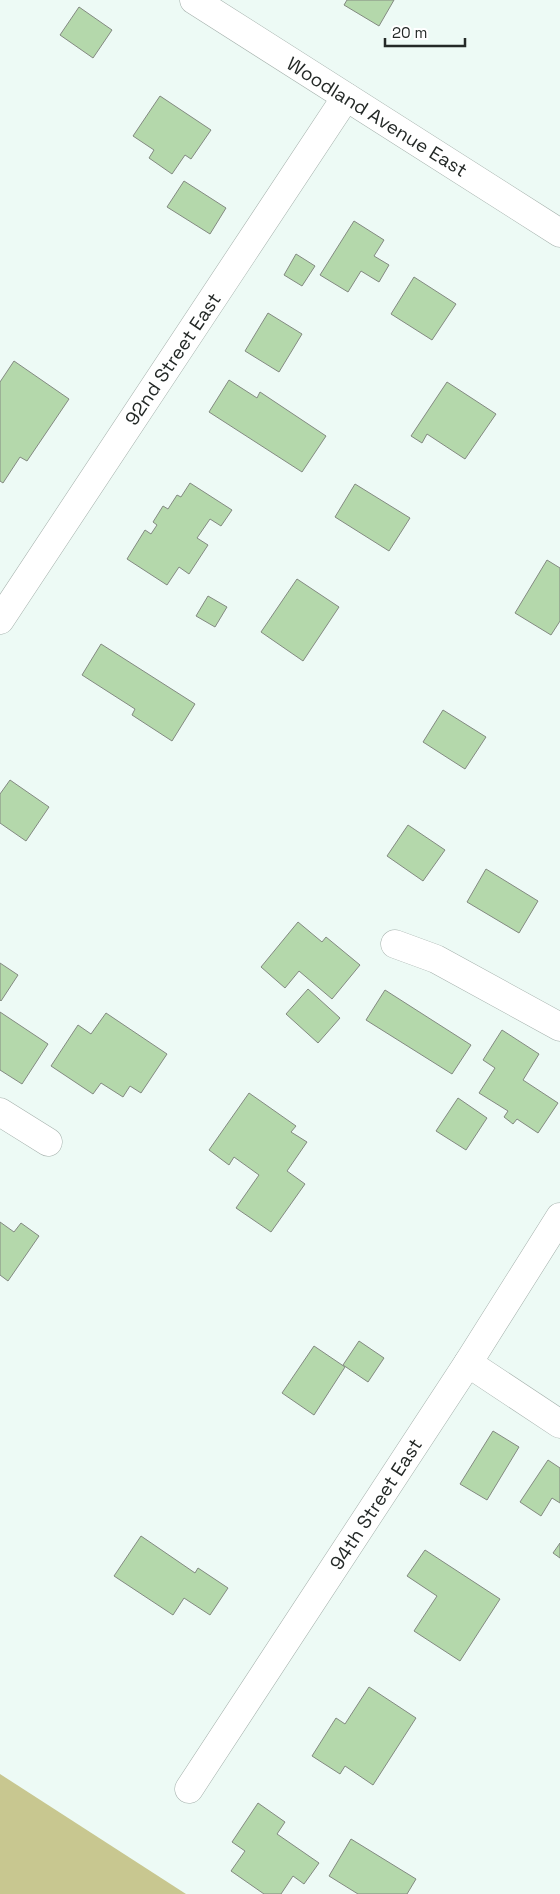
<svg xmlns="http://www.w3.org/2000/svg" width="560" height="1894" viewBox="0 0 560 1894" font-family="'Space Grotesk',sans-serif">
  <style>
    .forest { fill: #c8c790 }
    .building { fill: #b4d8ab; stroke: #838a81 }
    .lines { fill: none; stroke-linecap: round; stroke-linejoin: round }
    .minor-casing { stroke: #a4b0ab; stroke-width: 29 }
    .minor { stroke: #fff; stroke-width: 28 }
    .labels { text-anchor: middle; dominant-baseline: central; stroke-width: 5; stroke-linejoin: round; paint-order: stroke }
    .street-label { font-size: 19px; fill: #242927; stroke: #fff }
  </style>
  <rect width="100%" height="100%" fill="#edfaf5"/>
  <polygon class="forest" points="0,1774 186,1894 0,1894"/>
  <g class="building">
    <polygon points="347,0 394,0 379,26 344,5"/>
    <polygon points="79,7 112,30 93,58 60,35"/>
    <polygon points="160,96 211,130 191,159 185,155 172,174 149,158 154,150 133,136"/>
    <polygon points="184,181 226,208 210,234 167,207"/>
    <polygon points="354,221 384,240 374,256 389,265 379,282 361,271 348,292 320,275"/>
    <polygon points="296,254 315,266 302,286 284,275"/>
    <polygon points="414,277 456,304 432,340 391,314"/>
    <polygon points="268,313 302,334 279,372 245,351"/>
    <polygon points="14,361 69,399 27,461 20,457 3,483 0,481 0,382"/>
    <polygon points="229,380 257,398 260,392 326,436 302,472 209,412"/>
    <polygon points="447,382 496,414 465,459 427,434 422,443 411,436"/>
    <polygon points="190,483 232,510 221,526 210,519 197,538 208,545 189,574 179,567 167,585 127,559 145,530 151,534 157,525 153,522 163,506 168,509 177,495 181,497"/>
    <polygon points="355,484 410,518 389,551 335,517"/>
    <polygon points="547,560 560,568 560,621 551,635 515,613"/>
    <polygon points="297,579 339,607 303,661 261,632"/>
    <polygon points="208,596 227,607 215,627 196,616"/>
    <polygon points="101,644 195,704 172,741 132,715 135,709 82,675"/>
    <polygon points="443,710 486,737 465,769 423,742"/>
    <polygon points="10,780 49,807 26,841 0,823 0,794"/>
    <polygon points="408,825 445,850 423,881 387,856"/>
    <polygon points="486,869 538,901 519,933 467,902"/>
    <polygon points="298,922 322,942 326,937 360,965 332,999 299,971 285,988 261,967"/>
    <polygon points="0,963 18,975 1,1001 0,1000"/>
    <polygon points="308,989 340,1018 318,1043 286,1014"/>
    <polygon points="385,990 471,1045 452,1074 366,1020"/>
    <polygon points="0,1012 48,1044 22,1084 0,1070"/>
    <polygon points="106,1013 167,1054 141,1093 130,1086 123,1097 101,1083 93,1094 51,1066 78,1025 91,1034"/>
    <polygon points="502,1030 539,1054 523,1080 558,1103 538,1133 517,1119 513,1124 504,1117 508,1111 479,1093 495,1068 483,1060"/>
    <polygon points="249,1093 296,1126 291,1132 307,1142 287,1171 305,1184 271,1232 236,1208 259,1175 234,1157 229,1165 209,1150"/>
    <polygon points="458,1098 487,1118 466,1150 436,1131"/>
    <polygon points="0,1222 14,1232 21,1223 39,1236 8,1281 0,1275"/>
    <polygon points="359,1341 384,1358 368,1382 343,1365"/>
    <polygon points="314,1346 345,1367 314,1415 282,1393"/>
    <polygon points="493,1431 519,1447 487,1500 460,1484"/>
    <polygon points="548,1460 560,1468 560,1503 552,1498 541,1516 520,1502"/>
    <polygon points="141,1536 195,1573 198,1568 228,1588 210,1615 184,1598 173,1615 114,1576"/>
    <polygon points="560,1543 560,1558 553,1553"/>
    <polygon points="425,1550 500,1599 460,1661 414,1631 437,1596 407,1576"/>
    <polygon points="369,1687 416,1718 373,1785 345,1766 340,1774 312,1756 336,1718 345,1724"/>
    <polygon points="258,1803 285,1822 277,1834 319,1863 304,1884 293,1876 281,1894 264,1894 231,1871 245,1851 232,1842"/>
    <polygon points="351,1839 416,1879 407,1894 358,1894 329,1876"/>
  </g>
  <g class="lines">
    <g class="minor-casing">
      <g id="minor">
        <polyline points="194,0 560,233"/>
        <polyline points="0,620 346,97"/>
        <polyline points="395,944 436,959 560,1027"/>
        <polyline points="0,1112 48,1142"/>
        <polyline points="468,1363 560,1424"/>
        <polyline points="189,1789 468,1363 560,1217"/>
      </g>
    </g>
    <use href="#minor" class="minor"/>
  </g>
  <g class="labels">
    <g class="street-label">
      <text transform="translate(377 117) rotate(32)">Woodland Avenue East</text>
      <text transform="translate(173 359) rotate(-56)">92nd Street East</text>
      <text transform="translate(376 1504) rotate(-57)">94th Street East</text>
    </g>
  </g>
  <path d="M385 38v8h80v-8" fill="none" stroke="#242927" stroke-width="2.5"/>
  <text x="392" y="38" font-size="15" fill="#242927" stroke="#ffffff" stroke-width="4" paint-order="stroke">20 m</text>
</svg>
